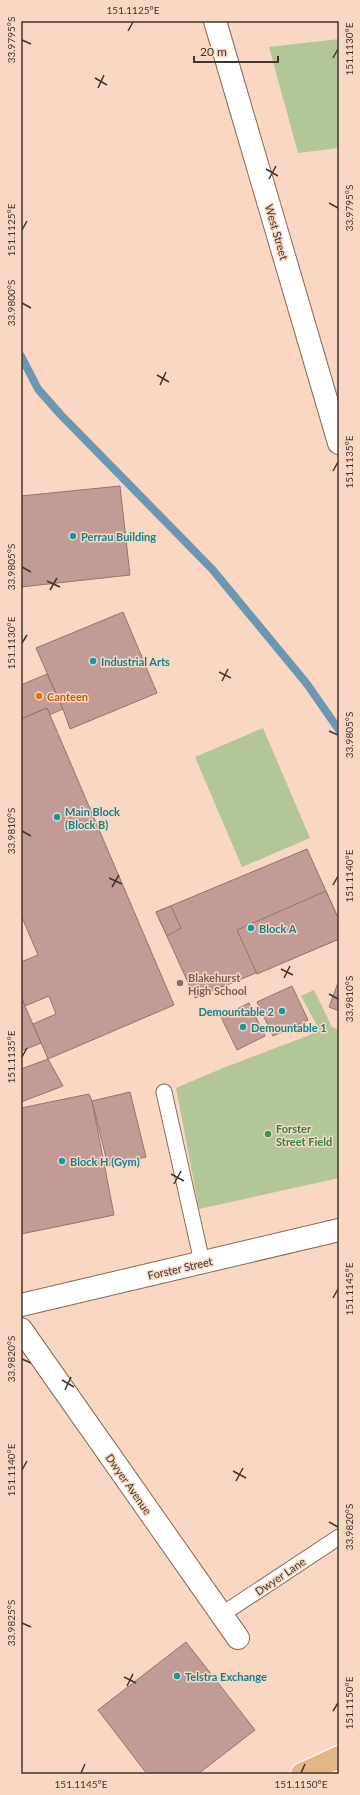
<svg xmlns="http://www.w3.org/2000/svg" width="360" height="1795" viewBox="0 0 360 1795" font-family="Lato,sans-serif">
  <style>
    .green { fill: #b3c698 }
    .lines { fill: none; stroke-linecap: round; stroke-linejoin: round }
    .stream { stroke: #6d96b1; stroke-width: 8 }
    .building { fill: #c29b96; stroke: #96726d }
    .service-casing { stroke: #876956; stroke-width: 17 }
    .minor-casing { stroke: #876956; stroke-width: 24 }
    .trunk-casing { stroke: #fff; stroke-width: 24 }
    .service { stroke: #fff; stroke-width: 15 }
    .minor { stroke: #fff; stroke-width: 22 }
    .trunk { stroke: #e3b686; stroke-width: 22 }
    .ticks { fill: none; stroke: #42352d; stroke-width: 1.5 }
    .culture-dot { fill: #0f9aa8; stroke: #f9d7c2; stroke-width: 1.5 }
    .food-dot { fill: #e8710a; stroke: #f9d7c2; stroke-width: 1.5 }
    .education-dot { fill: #8d6e63; stroke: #f9d7c2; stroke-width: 1.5 }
    .leisure-dot { fill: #2e9e5b; stroke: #f9d7c2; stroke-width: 1.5 }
    .labels { text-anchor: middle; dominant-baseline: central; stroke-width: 3; stroke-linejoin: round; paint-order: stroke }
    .street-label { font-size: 11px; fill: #42352d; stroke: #f9d7c2 }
    .culture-label { font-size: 11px; font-weight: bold; fill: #0d838f; stroke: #f9d7c2; text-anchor: start }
    .food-label { font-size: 11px; font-weight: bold; fill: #c56008; stroke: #f9d7c2; text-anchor: start }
    .education-label { font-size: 11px; font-weight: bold; fill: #785e54; stroke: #f9d7c2; text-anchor: start }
    .leisure-label { font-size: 11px; font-weight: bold; fill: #27864d; stroke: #f9d7c2; text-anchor: start }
    .neatline { fill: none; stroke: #42352d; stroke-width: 1.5 }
    .ticks-label { font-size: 10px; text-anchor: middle; fill: #42352d }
  </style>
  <rect width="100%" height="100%" fill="#f9d7c2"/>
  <g class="green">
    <polygon points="339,39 339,148 298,153 269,47"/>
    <polygon points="263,728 310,838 242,867 195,757"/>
    <polygon points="314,990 332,1027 339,1030 339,1178 199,1209 176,1088 223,1068 320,1031 301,996"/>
  </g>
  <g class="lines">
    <polyline class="stream" points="21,356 38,389 60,414 212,569 307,684 339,730"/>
  </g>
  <g class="building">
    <polygon points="120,486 130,575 21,587 21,496"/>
    <polygon points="123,612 157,693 70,729 63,709 36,648"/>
    <polygon points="47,674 63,709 49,715 47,708 21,719 21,685"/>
    <polygon points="47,708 174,1005 48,1059 33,1024 56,1014 49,996 25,1006 21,997 21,962 38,955 21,915 21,719"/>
    <polygon points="307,849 339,920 339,939 195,998 156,912"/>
    <polygon points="326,891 339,920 339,939 257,974 237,930"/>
    <polygon points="171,906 181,928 167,936 156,912"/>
    <polygon points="339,980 339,1011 329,1007"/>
    <polygon points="292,986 308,1020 273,1036 257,1002"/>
    <polygon points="21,997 41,1043 21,1051"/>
    <polygon points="249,1003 265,1036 237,1050 221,1017"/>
    <polygon points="48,1059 63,1086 21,1102 21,1069"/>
    <polygon points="130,1092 146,1157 108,1166 92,1101"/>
    <polygon points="89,1094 92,1101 114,1215 21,1234 21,1108"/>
    <polygon points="186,1642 255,1730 198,1774 147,1774 98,1710"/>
  </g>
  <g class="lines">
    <g class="service-casing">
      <g id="service">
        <polyline points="164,1092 202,1262"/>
        <polyline points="221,1615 339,1537"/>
      </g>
    </g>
    <g class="minor-casing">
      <g id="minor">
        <polyline points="215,21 339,443"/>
        <polyline points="21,1305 339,1230"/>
        <polyline points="21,1329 238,1638"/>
      </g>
    </g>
    <g class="trunk-casing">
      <polyline id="trunk" points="302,1774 339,1757"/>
    </g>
    <use href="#service" class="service"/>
    <use href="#minor" class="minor"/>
    <use href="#trunk" class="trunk"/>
  </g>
  <path class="ticks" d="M128,31L133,22M22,40L31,44M333,58L338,49M95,78L107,85M98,88L104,75M266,169L278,176M269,179L276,166M329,203L338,208M22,230L27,221M22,303L31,308M157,375L169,382M160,385L166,372M333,471L338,462M22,567L31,572M47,581L60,587M50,590L57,578M22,643L27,635M219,672L231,678M222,681L228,669M329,731L338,735M22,831L31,836M109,878L122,884M333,885L338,876M112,887L119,875M281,969L293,975M284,978L290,966M329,994L338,999M22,1057L27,1048M171,1174L184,1181M174,1184L181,1171M333,1298L338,1289M22,1359L31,1363M62,1380L74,1387M65,1390L71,1377M22,1470L27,1461M233,1471L246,1478M236,1481L243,1468M329,1522L338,1527M22,1623L31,1627M124,1677L136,1683M127,1686L133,1674M333,1711L338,1703M81,1773L85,1764M301,1773L305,1764"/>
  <g class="culture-dot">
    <circle cx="73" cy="536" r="4"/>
    <circle cx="93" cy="661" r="4"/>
    <circle cx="57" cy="817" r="4"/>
    <circle cx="251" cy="928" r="4"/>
    <circle cx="282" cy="1011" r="4"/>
    <circle cx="243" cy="1027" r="4"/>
    <circle cx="62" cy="1161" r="4"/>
    <circle cx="177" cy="1676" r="4"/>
  </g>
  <circle class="food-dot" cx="39" cy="696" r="4"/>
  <circle class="education-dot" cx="180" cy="983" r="4"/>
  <circle class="leisure-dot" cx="268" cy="1134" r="4"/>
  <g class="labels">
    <g class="street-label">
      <text transform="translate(277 232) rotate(74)">West Street</text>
      <text transform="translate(180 1268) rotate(-13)">Forster Street</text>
      <text transform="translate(129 1484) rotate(55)">Dwyer Avenue</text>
      <text transform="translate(280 1576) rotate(-34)">Dwyer Lane</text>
    </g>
    <g class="culture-label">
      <text x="81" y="536">Perrau Building</text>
      <text x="101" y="661">Industrial Arts</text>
      <text x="65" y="811">Main Block<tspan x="65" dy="13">(Block B)</tspan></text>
      <text x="259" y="928">Block A</text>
      <text x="274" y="1011" text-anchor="end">Demountable 2</text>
      <text x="251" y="1027">Demountable 1</text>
      <text x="70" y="1161">Block H (Gym)</text>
      <text x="185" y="1676">Telstra Exchange</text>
    </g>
    <g class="food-label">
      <text x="47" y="696">Canteen</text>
    </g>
    <g class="education-label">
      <text x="188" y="977">Blakehurst<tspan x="188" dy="13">High School</tspan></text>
    </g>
    <g class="leisure-label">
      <text x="276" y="1128">Forster<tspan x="276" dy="13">Street Field</tspan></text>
    </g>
  </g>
  <rect width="360" height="1795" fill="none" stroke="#f9d7c2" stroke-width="44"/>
  <path d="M194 56v6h84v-6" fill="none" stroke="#42352d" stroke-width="2"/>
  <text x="200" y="56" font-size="12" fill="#42352d" stroke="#f9d7c2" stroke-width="3" paint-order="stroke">20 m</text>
  <rect x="22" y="22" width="316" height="1751" class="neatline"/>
  <g class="ticks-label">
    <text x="133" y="14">151.1125°E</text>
    <text transform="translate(11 40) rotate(-90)" y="4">33.9795°S</text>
    <text transform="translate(349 49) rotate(-90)" y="4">151.1130°E</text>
    <text transform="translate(349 208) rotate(-90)" y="4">33.9795°S</text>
    <text transform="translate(11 230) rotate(-90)" y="4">151.1125°E</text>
    <text transform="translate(11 303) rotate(-90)" y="4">33.9800°S</text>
    <text transform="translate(349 462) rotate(-90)" y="4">151.1135°E</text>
    <text transform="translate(11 567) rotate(-90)" y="4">33.9805°S</text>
    <text transform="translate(11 643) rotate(-90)" y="4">151.1130°E</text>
    <text transform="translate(349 735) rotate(-90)" y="4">33.9805°S</text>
    <text transform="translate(11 831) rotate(-90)" y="4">33.9810°S</text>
    <text transform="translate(349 876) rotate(-90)" y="4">151.1140°E</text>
    <text transform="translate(349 999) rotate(-90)" y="4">33.9810°S</text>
    <text transform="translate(11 1057) rotate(-90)" y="4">151.1135°E</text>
    <text transform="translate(349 1289) rotate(-90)" y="4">151.1145°E</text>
    <text transform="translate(11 1359) rotate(-90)" y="4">33.9820°S</text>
    <text transform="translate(11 1470) rotate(-90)" y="4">151.1140°E</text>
    <text transform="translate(349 1527) rotate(-90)" y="4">33.9820°S</text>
    <text transform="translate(11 1623) rotate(-90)" y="4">33.9825°S</text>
    <text transform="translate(349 1703) rotate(-90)" y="4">151.1150°E</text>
    <text x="81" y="1788">151.1145°E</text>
    <text x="301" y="1788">151.1150°E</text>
  </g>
</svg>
